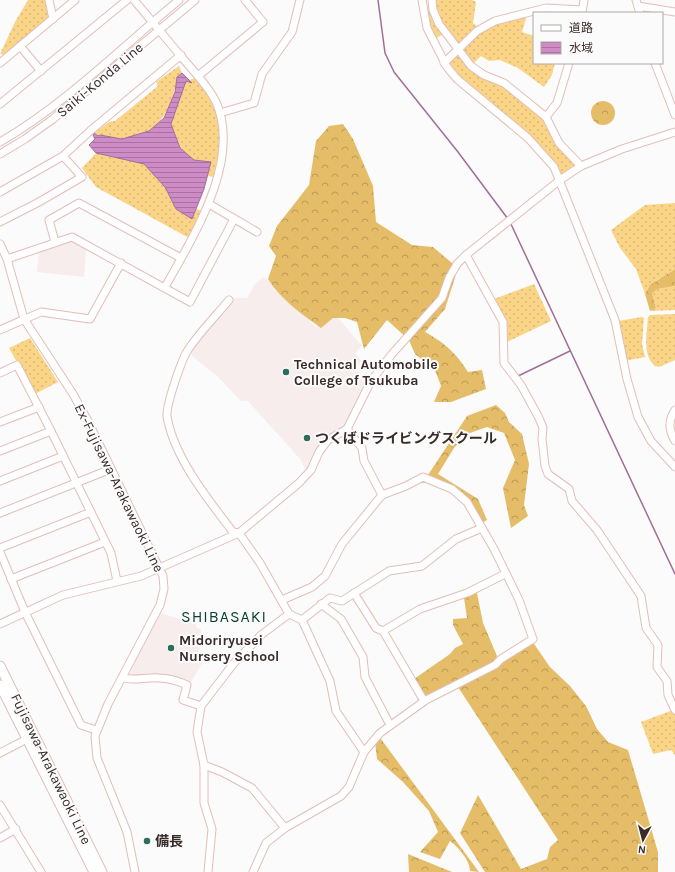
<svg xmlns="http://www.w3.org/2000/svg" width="675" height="872" viewBox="0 0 675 872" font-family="Karla,'Noto Sans JP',sans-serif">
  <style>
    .built { fill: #f6edec }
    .grass { fill: url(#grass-dots) }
    .forest { fill: url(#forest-crowns) }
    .water { fill: url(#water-rules); stroke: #a16e97 }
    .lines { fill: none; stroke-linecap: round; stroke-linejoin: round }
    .stream { stroke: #a16e97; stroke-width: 1.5 }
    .minor-casing { stroke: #e1beb9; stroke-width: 9 }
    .major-casing { stroke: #e1beb9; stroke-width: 11 }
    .minor { stroke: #fff; stroke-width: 7 }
    .major { stroke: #fff; stroke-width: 9 }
    .poi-dot { fill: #2f6d59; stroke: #fbfbfb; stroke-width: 1.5 }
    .labels { text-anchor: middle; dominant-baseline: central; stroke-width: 4; stroke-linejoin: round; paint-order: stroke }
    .street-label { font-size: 14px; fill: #382b29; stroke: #fbfbfb }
    .poi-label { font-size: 14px; font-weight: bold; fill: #382b29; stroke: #fbfbfb; text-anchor: start }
    .quarter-label { font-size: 16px; letter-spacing: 1px; fill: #093f30; stroke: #fbfbfb }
  </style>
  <defs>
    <pattern id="grass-dots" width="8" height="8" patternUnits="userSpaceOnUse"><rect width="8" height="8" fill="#fbd587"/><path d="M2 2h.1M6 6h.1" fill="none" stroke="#d8b775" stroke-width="1.8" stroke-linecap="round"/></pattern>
    <pattern id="forest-crowns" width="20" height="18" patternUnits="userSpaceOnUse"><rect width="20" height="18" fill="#e5bd69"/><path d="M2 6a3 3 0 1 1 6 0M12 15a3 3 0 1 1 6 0" fill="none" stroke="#bb9a56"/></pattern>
    <pattern id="water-rules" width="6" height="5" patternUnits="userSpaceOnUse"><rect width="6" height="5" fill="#ce8bc6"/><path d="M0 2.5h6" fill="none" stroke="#a872a1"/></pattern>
  </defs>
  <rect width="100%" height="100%" fill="#fbfbfb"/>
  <g class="built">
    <polygon points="73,241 86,249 84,277 37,272 39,251"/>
    <polygon points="264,277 277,287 316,327 334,313 362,346 355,353 362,361 355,368 364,377 364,387 353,413 344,426 322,441 307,473 301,460 248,401 241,401 218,377 191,355 197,343 232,298 247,298 255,284"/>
    <polygon points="159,613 196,623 196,627 201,630 201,636 193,635 193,642 202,644 198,652 206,656 190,684 128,677"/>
  </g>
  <g class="grass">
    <polygon points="28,0 46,0 50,16 5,55 0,54 15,22"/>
    <polygon points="435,0 472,0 476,2 473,23 478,27 458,45 438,15"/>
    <polygon points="430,9 444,34 434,39 425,10"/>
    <path d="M527,15L522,32L534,36V63H555L552,75L544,87L518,68L500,60L489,61L481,56L473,64L462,49C486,25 495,24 527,15Z"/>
    <polygon points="457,54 498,81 542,116 577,165 561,176 554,164 457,77 448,62"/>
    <path d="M179,66L182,73L177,77C173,107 157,139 122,139C115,139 107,136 100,135L98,137L94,133L109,122L115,121L158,86L156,82Z"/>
    <path d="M195,78C201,83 204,89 208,95C226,122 221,147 213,177L208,176L210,162L194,160L180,148L171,124L186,80L191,82L189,80Z"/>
    <polygon points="96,153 144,164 165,187 176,209 192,219 196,209 202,211 189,238 96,187 82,168"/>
    <polygon points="675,203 675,269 650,285 645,294 636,269 620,248 611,230 645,205"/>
    <polygon points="534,284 551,321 507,342 507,326 494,299"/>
    <polygon points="675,286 675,310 650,311 656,308 652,293 658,289"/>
    <path d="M675,314V360L659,367L655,366C642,355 647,333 648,317L650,315Z"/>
    <polygon points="642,317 644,318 642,344 645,357 625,361 618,321"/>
    <polygon points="30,338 58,382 35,394 9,348"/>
    <polygon points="673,710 675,715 675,755 671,750 653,754 641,722"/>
  </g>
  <g class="forest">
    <circle cx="603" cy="113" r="12"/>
    <path d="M343,124L353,139L373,186L376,222L412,245L433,247L458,268L445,309L425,332C445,343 456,353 468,372L482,370L486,389L451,402H434L441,386L435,370L415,354L409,340L387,320L364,349L357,322L345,318H333L321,328C302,314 281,300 268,279L276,256L269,246L277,226L309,185L316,141L329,126Z"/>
    <polygon points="675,269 675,286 658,289 652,293 656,308 650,311 645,294 650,285"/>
    <polygon points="496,405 505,413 509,422 522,434 529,464 524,505 528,516 511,528 503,488 515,460 504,433 487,427 467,434 454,448 438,474 478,499 487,520 480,524 461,495 426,478 467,416"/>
    <polygon points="477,593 483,623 497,656 494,661 425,697 414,679 450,654 455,648 463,644 453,625 453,619 467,618 464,598"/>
    <polygon points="532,641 550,667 570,686 586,706 597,729 608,742 628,750 658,852 658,872 485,872 460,833 478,795 521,869 547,859 550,847 558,840 458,687"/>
    <path d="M381,739L479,872L470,871C470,860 458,847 450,841L440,859L420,852L438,832L429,811L403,782L377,759L375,742Z"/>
    <polygon points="408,854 452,872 409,872"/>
  </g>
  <polygon class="water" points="182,73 192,83 186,81 171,124 180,148 194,160 211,162 204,189 192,219 176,209 165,187 144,164 96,153 89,145 95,139 93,135 94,133 98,136 100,135 122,139 149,131 164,118 175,92 177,77"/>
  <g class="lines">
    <g class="stream">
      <polyline points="378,0 385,53 394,72 458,152 508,219"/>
      <polyline points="510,222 675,574"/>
      <polyline points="518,376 570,351"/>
    </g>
    <g class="minor-casing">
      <g id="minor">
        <polyline points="49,0 53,19"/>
        <path d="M134,0C151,20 168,41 185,61C196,74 209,87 216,102C242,160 193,237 165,287"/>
        <polyline points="422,0 427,28 447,67 457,79 528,138 554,167 615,320 627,379 638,417 651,441 675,467"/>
        <polyline points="432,0 433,10 439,24 471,66 484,75 504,83 546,117 559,143 581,166"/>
        <polyline points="636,0 640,13"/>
        <polyline points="638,6 675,12"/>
        <polyline points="582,13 584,0"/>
        <polyline points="20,46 41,71"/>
        <polyline points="0,63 75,0"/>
        <polyline points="444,63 477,31 495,21 546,8 582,10"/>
        <polyline points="655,63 675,115"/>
        <polyline points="198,76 263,22 245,0"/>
        <polyline points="0,104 127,0"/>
        <polyline points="220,113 254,103 262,74 292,32 300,0"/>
        <polyline points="546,117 557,103 569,63"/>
        <path d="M0,142C63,106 122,47 179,0"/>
        <polyline points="0,154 25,139 53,119 195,0"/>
        <polyline points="0,192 63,156 90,131 181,55"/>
        <polyline points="209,204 257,232"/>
        <polyline points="0,222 39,202 82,177 63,156"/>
        <polyline points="55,242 49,220 79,203 181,258"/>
        <polyline points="0,244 7,259 24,319 73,394 88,421 163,576 164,589 160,605 108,704 95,736 97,758 127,832 135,872"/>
        <polyline points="466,255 503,322 504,363 521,385 539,418 543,428 542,439 545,466 548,474 569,489 572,501 597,530 641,596 646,628 658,645 657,667 667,681 668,695 675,710"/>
        <polyline points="7,259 72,237 190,302 234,219"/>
        <path d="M229,300C216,316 194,338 185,355C180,366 166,405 167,416C173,456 209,501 233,532L239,533"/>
        <polyline points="0,330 41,312 90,319 121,263"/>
        <polyline points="0,373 17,365 51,431 111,553 117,581"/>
        <path d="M675,410C668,420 669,431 675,441"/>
        <polyline points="0,422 39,407"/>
        <polyline points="347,429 362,448 364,461 382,495"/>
        <polyline points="0,451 51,431"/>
        <polyline points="0,481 63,456"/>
        <polyline points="0,513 111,469"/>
        <polyline points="239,533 260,563 289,614 302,620 330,598 342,601 389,571 422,566 456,539 482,528"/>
        <polyline points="0,548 91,512"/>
        <polyline points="0,552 25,612 81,725 96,730"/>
        <polyline points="11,579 105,542"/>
        <polyline points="354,593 376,628 383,631 424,701"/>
        <polyline points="321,604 341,619 363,657 365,677 390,725"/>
        <polyline points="302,620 330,681 336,711 364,752"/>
        <polyline points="0,624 63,595 141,576 239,533 299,483 311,470 319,452 328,440 347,429 371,381 392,354 442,298 449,278 457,264 466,255 560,180 581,166 622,149 675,132"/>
        <polyline points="383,631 420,609 467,593 505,574"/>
        <path d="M123,678C135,681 146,677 159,678C168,678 178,681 187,685L183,700L201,706"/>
        <polyline points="0,753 27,739"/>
        <polyline points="204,765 222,772 252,788 285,828"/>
        <polyline points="0,805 41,872"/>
        <polyline points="0,838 16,829"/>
        <polyline points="208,872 212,829 204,803 204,765 197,732 201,706 234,663 261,635 289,614"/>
        <polyline points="253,872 266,843 285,828 341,796 349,787 364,752 380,733 426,700 495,665 501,659 533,639 519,600 494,549 467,502 452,489 423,477 406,486 382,495 342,544 325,576 312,587 282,600"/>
      </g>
    </g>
    <g class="major-casing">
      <g id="major">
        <polyline points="0,666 102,872"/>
        <polyline points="0,685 94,872"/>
      </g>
    </g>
    <use href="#minor" class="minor"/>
    <use href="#major" class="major"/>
  </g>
  <g class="poi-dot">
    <circle cx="286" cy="372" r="4"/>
    <circle cx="307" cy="438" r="4"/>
    <circle cx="171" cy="648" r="4"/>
    <circle cx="147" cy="841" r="4"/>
  </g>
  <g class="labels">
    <g class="street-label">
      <text transform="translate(100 80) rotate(-40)">Saiki-Konda Line</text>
      <text transform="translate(119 488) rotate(64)">Ex-Fujisawa-Arakawaoki Line</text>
      <text transform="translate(51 769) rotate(64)">Fujisawa-Arakawaoki Line</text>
    </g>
    <g class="poi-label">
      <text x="294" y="364">Technical Automobile<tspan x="294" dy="16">College of Tsukuba</tspan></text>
      <text x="315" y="438">つくばドライビングスクール</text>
      <text x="179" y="640">Midoriryusei<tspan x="179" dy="16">Nursery School</tspan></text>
      <text x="155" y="841">備長</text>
    </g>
    <g class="quarter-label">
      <text x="224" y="616">SHIBASAKI</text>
    </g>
  </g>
  <rect x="533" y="12" width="130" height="52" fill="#fbfbfb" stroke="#ada8a7"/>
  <rect x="541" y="25" width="20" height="6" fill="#ffffff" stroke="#ada8a7"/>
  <text x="569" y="32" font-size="12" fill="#382b29">道路</text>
  <rect x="541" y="42" width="20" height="12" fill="url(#water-rules)" stroke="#ada8a7"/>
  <text x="569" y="52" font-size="12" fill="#382b29">水域</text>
  <g transform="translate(643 840) rotate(187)" stroke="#fbfbfb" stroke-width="3" paint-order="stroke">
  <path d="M0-3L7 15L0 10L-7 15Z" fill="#382b29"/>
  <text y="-6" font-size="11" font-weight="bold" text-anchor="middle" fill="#382b29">N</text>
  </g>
</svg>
